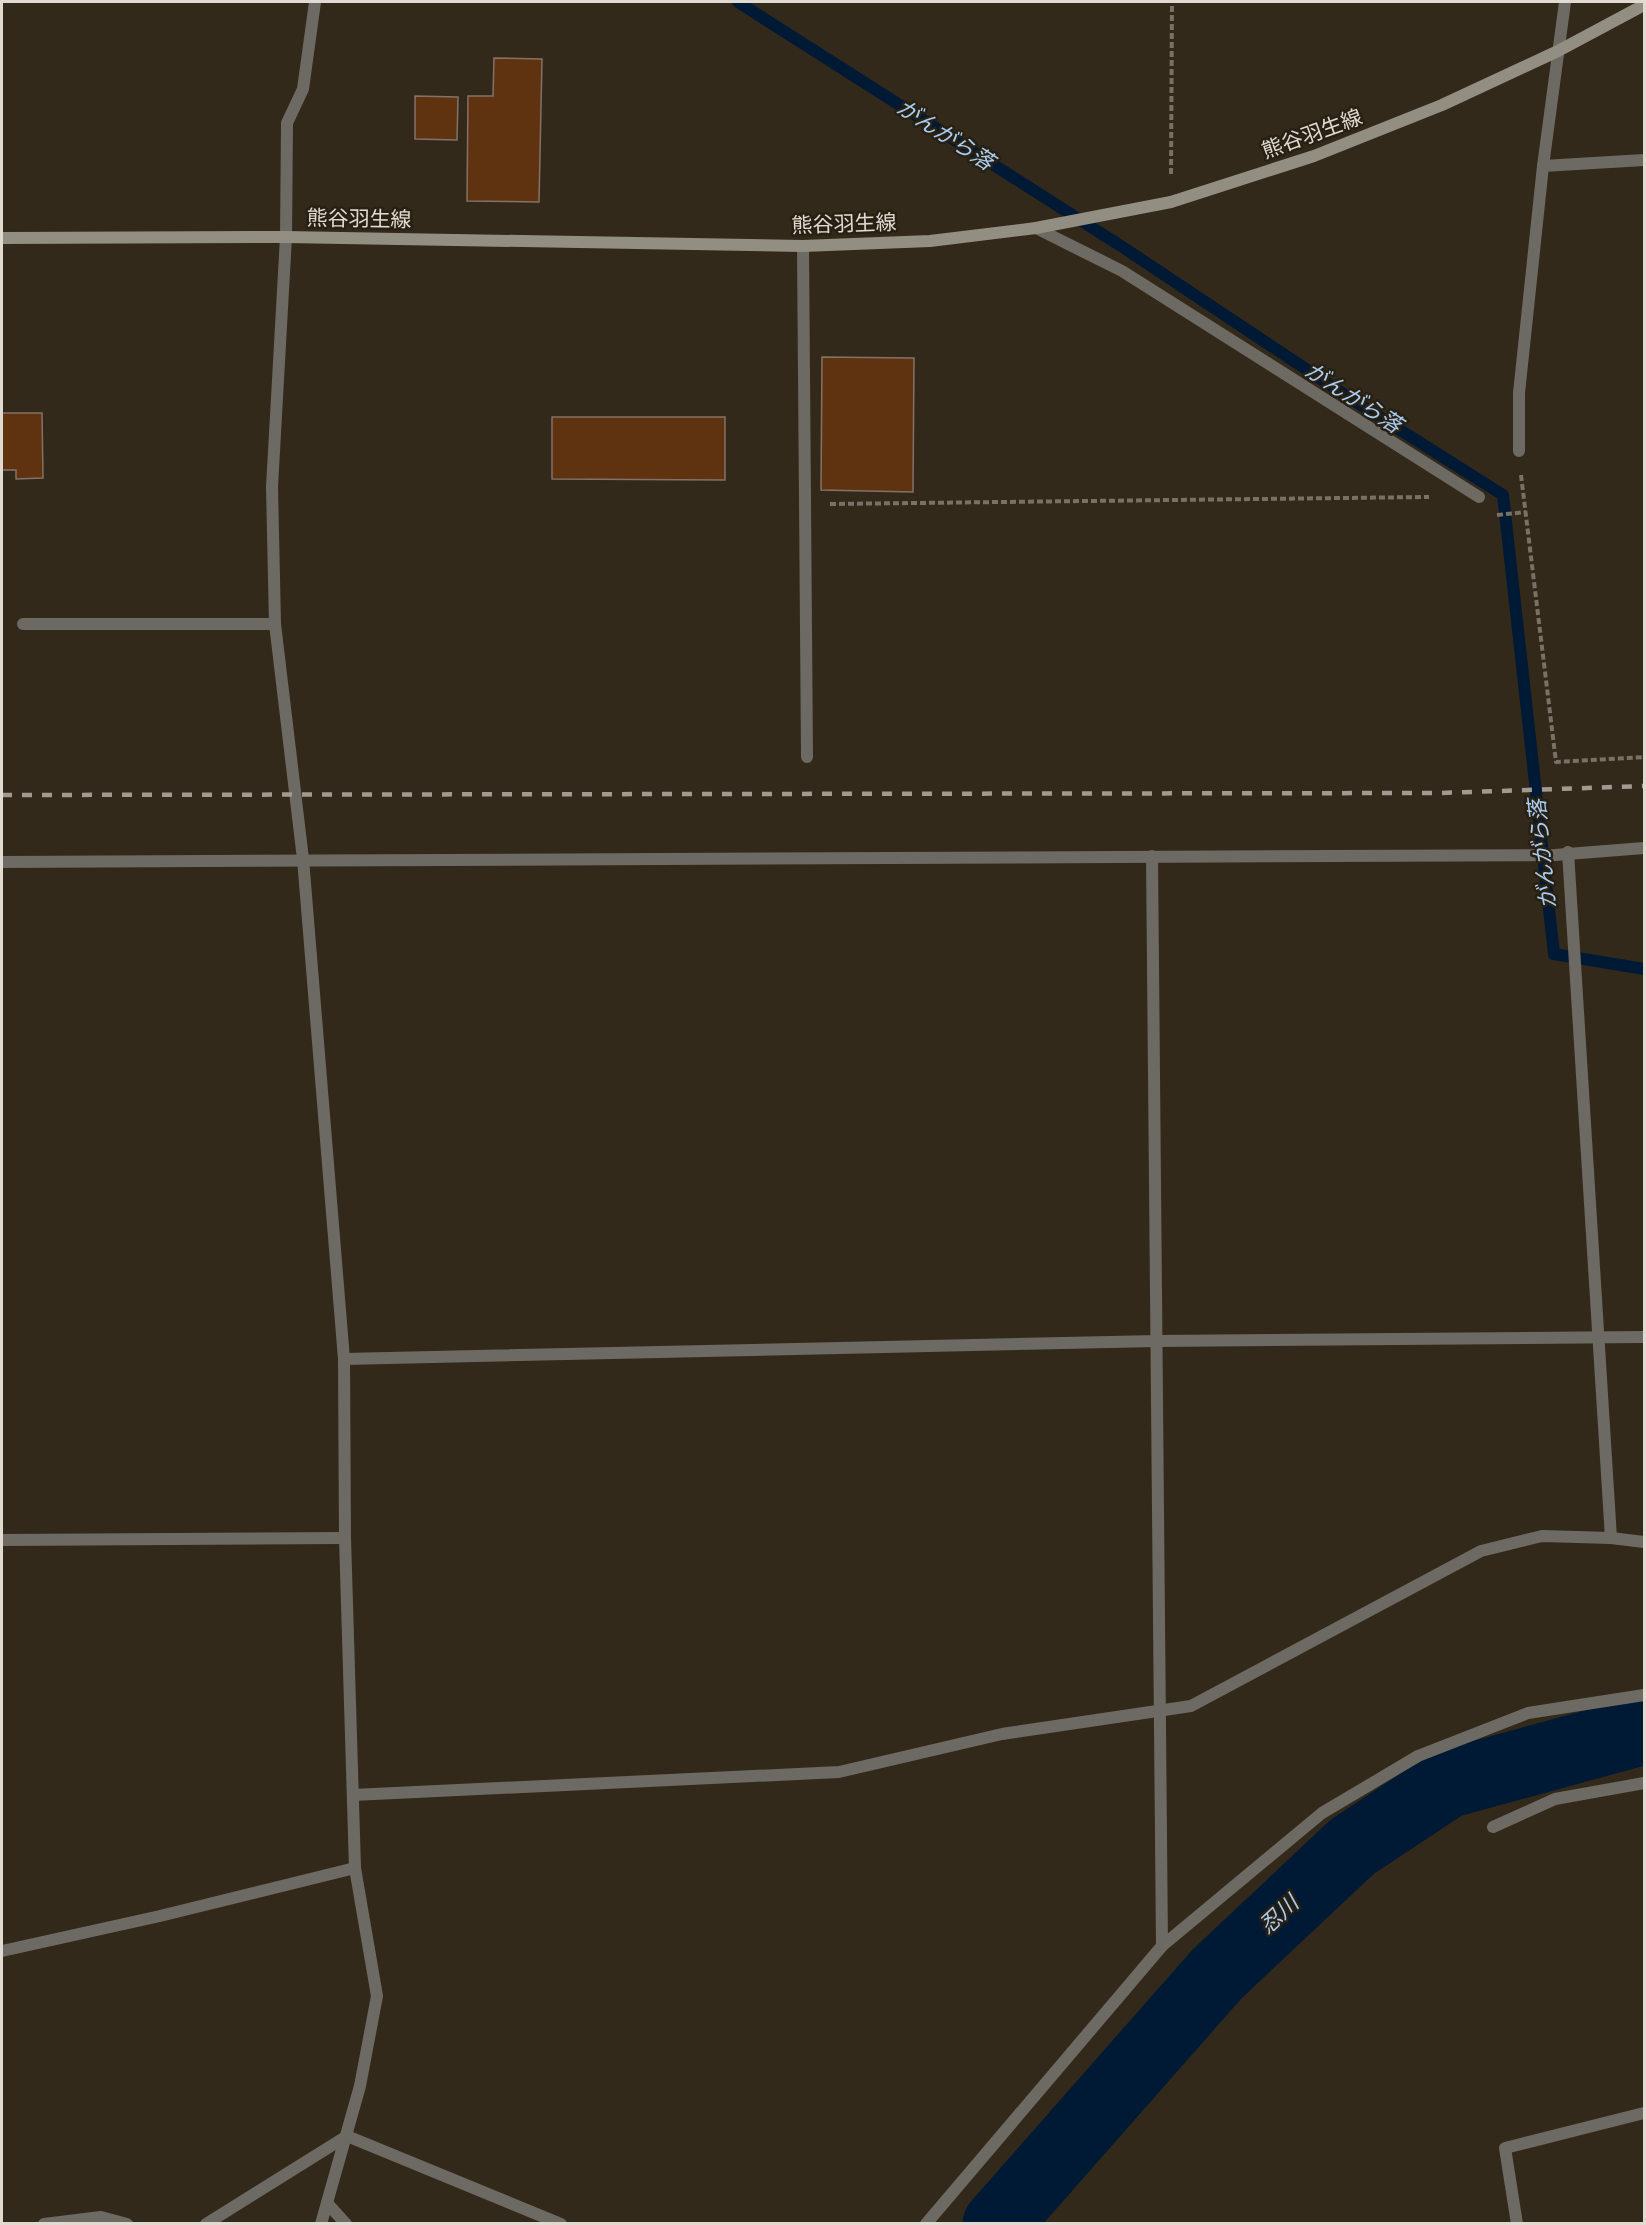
<svg xmlns="http://www.w3.org/2000/svg" width="1646" height="2225" viewBox="0 0 1646 2225" font-family="Karla,'Noto Sans JP',sans-serif">
  <style>
    .lines { fill: none; stroke-linecap: round; stroke-linejoin: round }
    .stream { stroke: #001a35; stroke-width: 12 }
    .river { stroke: #001a35; stroke-width: 69 }
    .building { fill: #5f3210; stroke: #847268; stroke-width: 1.5 }
    .path { stroke: #797165; stroke-width: 4; stroke-dasharray: 6 3; stroke-linecap: butt }
    .lane { stroke: #6d6a63; stroke-width: 12 }
    .street { stroke: #6d6a63; stroke-width: 12 }
    .secondary { stroke: #928e82; stroke-width: 12 }
    .rail { stroke: #a29a90; stroke-width: 4.5; stroke-dasharray: 10 10; stroke-linecap: butt }
    .labels { text-anchor: middle; dominant-baseline: central; stroke-width: 5; stroke-linejoin: round; paint-order: stroke }
    .street-label { font-size: 21px; fill: #e0dad1; stroke: #282012 }
    .water-label { font-size: 22px; font-style: italic; fill: #a8cdf2; stroke: #282012 }
  </style>
  <rect width="100%" height="100%" fill="#32291b"/>
  <g class="lines">
    <polyline class="stream" points="738,2 1124,248 1345,395 1503,495 1554,954 1644,969"/>
    <polyline class="river" points="997,2224 1217,1974 1352,1847 1447,1784 1644,1730"/>
  </g>
  <g class="building">
    <polygon points="494,58 542,59 539,202 467,201 468,96 493,96"/>
    <polygon points="415,96 458,97 457,140 415,139"/>
    <polygon points="822,357 914,358 913,492 821,490"/>
    <polygon points="2,413 42,413 43,478 16,479 16,470 2,470"/>
    <polygon points="552,417 725,417 725,480 552,479"/>
  </g>
  <g class="lines">
    <g class="path">
      <polyline points="1171,174 1172,2"/>
      <polyline points="1521,475 1556,762 1644,757"/>
      <polyline points="830,504 1429,497"/>
      <polyline points="1497,515 1526,512"/>
    </g>
    <g class="lane">
      <polyline points="1543,166 1644,160"/>
      <polyline points="803,246 807,757"/>
      <polyline points="23,624 275,624"/>
      <polyline points="1611,1538 1644,1542"/>
      <polyline points="1493,1827 1555,1799 1644,1783"/>
      <polyline points="347,2136 561,2224"/>
      <polyline points="327,2203 346,2224"/>
      <polyline points="926,2224 1162,1946 1322,1813 1418,1756 1528,1713 1644,1695"/>
    </g>
    <g class="street">
      <polyline points="315,2 303,89 287,123 286,237 272,487 275,624 303,859 344,1359 345,1538 355,1868 377,1996 360,2086 321,2224"/>
      <polyline points="1036,228 1122,271 1479,497"/>
      <polyline points="1519,451 1519,393 1543,166 1565,2"/>
      <polyline points="1152,856 1162,1946"/>
      <polyline points="2,862 1555,855 1644,848"/>
      <polyline points="344,1359 1157,1341 1644,1337"/>
      <polyline points="2,1540 345,1538"/>
      <polyline points="353,1795 839,1772 1002,1734 1191,1706 1481,1551 1542,1536 1611,1538 1568,852"/>
      <polyline points="2,1951 160,1916 355,1868"/>
      <polyline points="44,2224 101,2217 127,2224"/>
      <polyline points="206,2224 347,2136"/>
      <polyline points="1517,2224 1505,2148 1644,2113"/>
    </g>
    <polyline class="secondary" points="2,238 286,237 803,246 930,241 1036,228 1171,202 1314,156 1442,105 1558,51 1644,5"/>
    <polyline class="rail" points="2,795 1441,793 1644,786"/>
  </g>
  <g class="labels">
    <g class="street-label">
      <text transform="translate(1312 134) rotate(-20)">熊谷羽生線</text>
      <text transform="translate(359 219) rotate(1)">熊谷羽生線</text>
      <text transform="translate(844 224) rotate(-2)">熊谷羽生線</text>
    </g>
    <g class="water-label">
      <text transform="translate(945 135) rotate(33)">がんがら落</text>
      <text transform="translate(1353 398) rotate(33)">がんがら落</text>
      <text transform="translate(1543 854) rotate(-96)">がんがら落</text>
      <text transform="translate(1279 1915) rotate(-43)">忍川</text>
    </g>
  </g>
  <rect width="1646" height="2225" fill="none" stroke="#e0dad1" stroke-width="6"/>
</svg>
